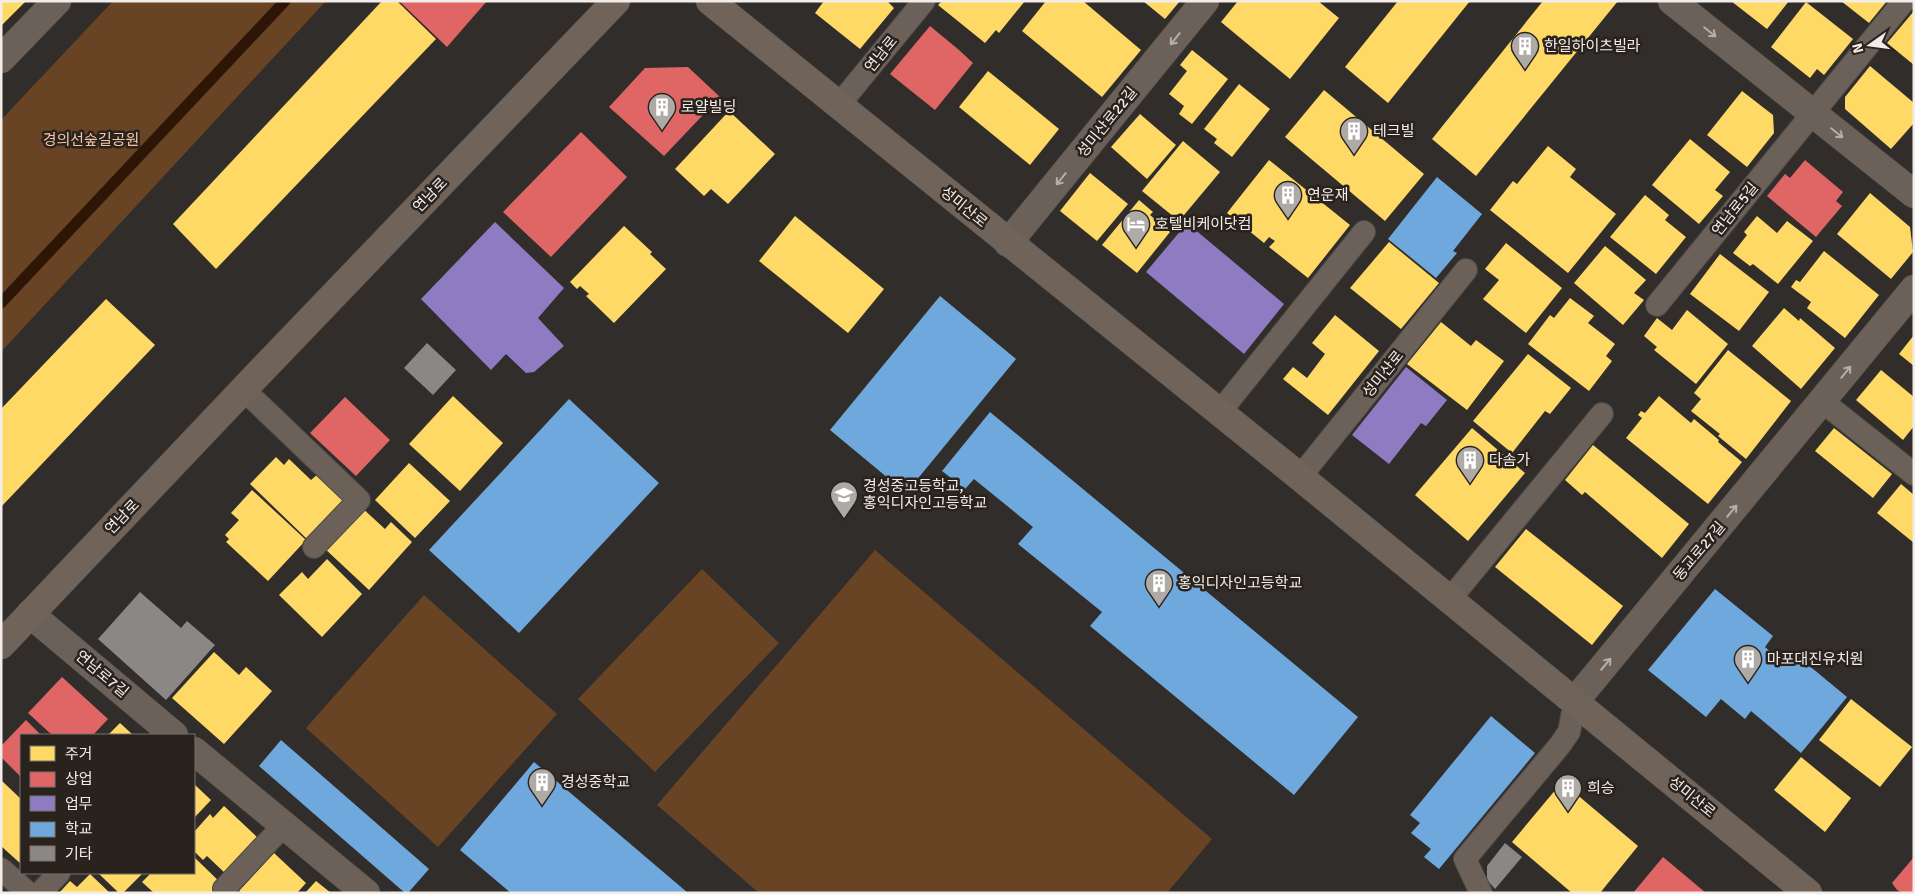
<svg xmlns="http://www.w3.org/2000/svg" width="1915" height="894" viewBox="0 0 1915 894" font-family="Signika,'Noto Sans KR',sans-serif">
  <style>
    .green { fill: #684324 }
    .homes { fill: #ffd966 }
    .shops { fill: #e06666 }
    .offices { fill: #8e7cc3 }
    .schools { fill: #6fa8dc }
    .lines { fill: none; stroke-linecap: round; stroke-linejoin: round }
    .stream { stroke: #2d1605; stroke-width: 11 }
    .building { fill: #8a8784 }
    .lane-casing { stroke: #4b4846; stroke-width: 24 }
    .street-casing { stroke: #4b4846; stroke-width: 29 }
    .secondary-casing { stroke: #4b4846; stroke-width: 29 }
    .lane { stroke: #6c6159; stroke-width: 22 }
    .street { stroke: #6c6159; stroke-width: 28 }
    .secondary { stroke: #6f635a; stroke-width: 28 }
    .oneway { stroke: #b6aea8 }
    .labels { text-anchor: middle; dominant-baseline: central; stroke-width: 5; stroke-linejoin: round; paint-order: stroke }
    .poi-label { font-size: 15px; fill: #f2ede9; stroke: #2a221d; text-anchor: start }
    .street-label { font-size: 15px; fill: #f2ede9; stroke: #2a221d }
    .park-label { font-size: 15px; fill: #f6c6a4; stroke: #2a221d }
  </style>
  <rect width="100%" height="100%" fill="#312d2a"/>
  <g class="green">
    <polygon points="113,1 326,1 1,352 1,120"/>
    <polygon points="875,550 1212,839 1167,893 759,893 657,805"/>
    <polygon points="702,569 779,643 655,772 578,699"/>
    <polygon points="424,595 557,714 438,847 306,728"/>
  </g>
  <g class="homes">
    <polygon points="1,1 26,1 1,26"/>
    <polygon points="382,1 397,1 436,39 216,269 173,224"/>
    <polygon points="824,1 887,1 894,8 860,49 815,13"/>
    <polygon points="942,1 1025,1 999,33 996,30 985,43 938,5"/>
    <polygon points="1046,1 1083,1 1141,50 1102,97 1022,31"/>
    <polygon points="1143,1 1180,1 1165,19"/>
    <polygon points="1238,1 1318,1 1339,18 1290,79 1221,22"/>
    <polygon points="1398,1 1470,1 1388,103 1345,67"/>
    <polygon points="1543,1 1618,1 1476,176 1432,139"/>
    <polygon points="1731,1 1789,1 1767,29"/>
    <polygon points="1841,1 1887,1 1869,23"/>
    <polygon points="1806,2 1853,39 1824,75 1817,69 1810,78 1771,47"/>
    <polygon points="1914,11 1914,65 1887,43"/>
    <polygon points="1192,50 1228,79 1192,124 1179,114 1184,106 1169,94 1187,71 1180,65"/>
    <polygon points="1870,66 1914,103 1914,123 1891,149 1845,109 1845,97"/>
    <polygon points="988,71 1059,129 1030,165 959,107"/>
    <polygon points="1239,84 1270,109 1232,157 1214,143 1217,139 1204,129"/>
    <polygon points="1324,90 1424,174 1385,221 1285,137"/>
    <polygon points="1742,91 1773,115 1774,133 1747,167 1707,135"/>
    <polygon points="729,111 775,154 728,204 711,189 704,196 675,169"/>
    <polygon points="1140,114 1176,145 1147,179 1111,147"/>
    <polygon points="1690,139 1730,172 1715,190 1723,196 1699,224 1652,185"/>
    <polygon points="1183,141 1220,172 1179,221 1142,191"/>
    <polygon points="1548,146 1576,169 1570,177 1616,214 1568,273 1490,210 1513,181 1517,184"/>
    <polygon points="1269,160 1350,225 1308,278 1269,247 1275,241 1269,237 1264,243 1227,213"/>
    <polygon points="1090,173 1128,204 1097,241 1060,211"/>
    <polygon points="1870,193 1910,227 1913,252 1891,279 1837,234"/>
    <polygon points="1645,195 1669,215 1665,220 1686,237 1656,274 1610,237"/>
    <polygon points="1139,200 1153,212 1150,215 1170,232 1137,273 1102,245"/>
    <polygon points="795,216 884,289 848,333 759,261"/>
    <polygon points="1757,216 1777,233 1787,221 1813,241 1778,284 1753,264 1750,266 1733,253 1747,235 1744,232"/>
    <polygon points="624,226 652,252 650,254 666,269 614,323 586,296 589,294 580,286 577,289 570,282"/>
    <polygon points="1389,242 1439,283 1401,329 1350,288"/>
    <polygon points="1506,243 1562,288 1526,333 1483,299 1499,280 1485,269"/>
    <polygon points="1605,246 1646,280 1634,293 1644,300 1623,325 1574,283"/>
    <polygon points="1824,251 1879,295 1845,338 1807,308 1811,302 1791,287 1796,280 1800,282"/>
    <polygon points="1720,254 1769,292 1739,331 1690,294"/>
    <polygon points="1570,298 1594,316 1588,323 1615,344 1606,356 1612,361 1589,391 1528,344 1550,315 1554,318"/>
    <polygon points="106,299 155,345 1,507 1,409"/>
    <polygon points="1784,308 1799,321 1800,318 1835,348 1801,389 1752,346"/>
    <polygon points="1687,310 1728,344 1696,384 1654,350 1657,347 1644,336 1657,318 1672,330"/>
    <polygon points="1335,315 1379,351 1328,415 1283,379 1293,367 1307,378 1325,354 1312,343"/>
    <polygon points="1441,322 1471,346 1476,340 1504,361 1467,410 1407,364"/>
    <polygon points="1914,335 1914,366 1899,354"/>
    <polygon points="1728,350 1791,401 1746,459 1718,436 1720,434 1691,411 1701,399 1694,393"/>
    <polygon points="1528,354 1571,388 1550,414 1545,411 1512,453 1473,421"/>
    <polygon points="1881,370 1914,397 1914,426 1903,440 1856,400"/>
    <polygon points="453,396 503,443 460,491 409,444"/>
    <polygon points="1659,396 1691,423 1694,419 1719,440 1718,442 1742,462 1708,504 1626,438 1642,418 1638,415 1641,411 1645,413"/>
    <polygon points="1472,428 1525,473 1468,541 1415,495"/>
    <polygon points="1834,428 1892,474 1873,498 1815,451"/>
    <polygon points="1593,445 1689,524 1662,558 1585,492 1582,495 1565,480"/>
    <polygon points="276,457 284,465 289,459 311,480 318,474 348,496 307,539 250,484"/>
    <polygon points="409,463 450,501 415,538 375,500"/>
    <polygon points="1901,484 1914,495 1914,543 1877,513"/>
    <polygon points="252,490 306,540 268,581 226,542 229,539 225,535 239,520 231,513"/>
    <polygon points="360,506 385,529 391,522 412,542 369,590 323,547"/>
    <polygon points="1526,529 1623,606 1592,645 1495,567"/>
    <polygon points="327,559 362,594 322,637 279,595 302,572 308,579"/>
    <polygon points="214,652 239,675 246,667 272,691 224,744 172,698"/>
    <polygon points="1851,699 1912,747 1880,787 1819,740"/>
    <polygon points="120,723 133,735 108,735"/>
    <polygon points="1801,757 1851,798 1825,832 1774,790"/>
    <polygon points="1,780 21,799 21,864 1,846"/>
    <polygon points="1562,782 1638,846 1600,893 1572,893 1512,842"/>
    <polygon points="194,784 211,800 194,818"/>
    <polygon points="224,806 258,838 226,874 207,856 203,860 194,851 194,832 210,814 213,818"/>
    <polygon points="274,853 306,883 297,893 242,893 239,891"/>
    <polygon points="194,857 223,885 215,893 154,893 142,882 151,873 194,873"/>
    <polygon points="98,873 143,873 123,893 119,893"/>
    <polygon points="90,874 110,893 59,893 70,881 77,887"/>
    <polygon points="316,881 331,893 305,893"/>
  </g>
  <g class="shops">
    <polygon points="399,1 487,1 447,47"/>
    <polygon points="930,26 959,50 973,63 935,110 890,74"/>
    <polygon points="688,67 720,97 664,156 609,107 645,68"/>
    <polygon points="581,132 627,177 551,257 503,212"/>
    <polygon points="1805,160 1843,192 1836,201 1842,206 1816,237 1767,196 1785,174 1790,178"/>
    <polygon points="345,397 390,440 356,476 310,433"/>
    <polygon points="62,677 108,719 93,735 52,735 28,713"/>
    <polygon points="26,720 41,735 21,735 21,777 1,757 1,746"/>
    <polygon points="1663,857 1706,893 1633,893"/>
    <polygon points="1914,857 1914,893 1903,893 1897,890 1892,883"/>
  </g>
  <g class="offices">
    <polygon points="495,222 564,288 538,318 564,346 534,372 526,373 506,354 491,370 421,299"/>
    <polygon points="1187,223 1284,304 1244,354 1146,272"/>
    <polygon points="1406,367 1447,400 1426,426 1421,423 1389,464 1352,435"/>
  </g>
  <g class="schools">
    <polygon points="1437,177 1482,214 1453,251 1457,253 1436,278 1388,239"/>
    <polygon points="940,296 1016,359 906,493 830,430"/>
    <polygon points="569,399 659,483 519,633 429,550"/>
    <polygon points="990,412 1358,717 1294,795 1090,626 1102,612 1018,544 1033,527 974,479 965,489 942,471"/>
    <polygon points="1715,589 1773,636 1765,647 1786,665 1795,654 1847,697 1801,753 1751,711 1745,719 1721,699 1706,717 1648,670"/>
    <polygon points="1491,716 1535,753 1439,869 1424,857 1431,849 1411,833 1420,823 1410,815"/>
    <polygon points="281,740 429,869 408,893 405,893 259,766"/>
    <polygon points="534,762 688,893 511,893 460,850"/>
  </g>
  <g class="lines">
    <polyline class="stream" points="1,303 285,1"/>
  </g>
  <g class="building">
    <polygon points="427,343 456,370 433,395 404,368"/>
    <polygon points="140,592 181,628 187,621 215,645 166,700 98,639"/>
    <polygon points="1505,843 1522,857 1495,889 1487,880 1487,866"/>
  </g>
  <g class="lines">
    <g class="lane-casing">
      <g id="lane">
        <polyline points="838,106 924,1"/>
        <polyline points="1657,305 1904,1"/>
        <polyline points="243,389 359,500 314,547"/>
        <polyline points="1823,402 1914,474"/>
        <polyline points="1219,413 1364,232"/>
        <polyline points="1300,477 1466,270"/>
        <polyline points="1450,599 1602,414"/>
        <polyline points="1,869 28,893"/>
        <polyline points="224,889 284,825"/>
        <polyline points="40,893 59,873"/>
        <polyline points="1481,893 1465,859 1560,745 1569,732 1575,701"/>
      </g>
    </g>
    <g class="street-casing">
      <g id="street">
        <polyline points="1672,1 1914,194"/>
        <polyline points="1,59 57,1"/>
        <polyline points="1008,243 1205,1"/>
        <polyline points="30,614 174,735"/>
        <polyline points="1575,701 1914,289"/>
        <polyline points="194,751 366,893"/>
      </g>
    </g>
    <g class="secondary-casing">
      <g id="secondary">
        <polyline points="710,1 1300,477 1808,893"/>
        <polyline points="1,645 262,370 616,1"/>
      </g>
    </g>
    <use href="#lane" class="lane"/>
    <use href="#street" class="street"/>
    <use href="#secondary" class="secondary"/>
  </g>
  <defs><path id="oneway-shaft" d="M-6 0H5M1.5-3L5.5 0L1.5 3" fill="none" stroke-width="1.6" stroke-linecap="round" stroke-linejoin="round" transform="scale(1.25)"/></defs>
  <g class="oneway">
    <use href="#oneway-shaft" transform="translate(1710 32) rotate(39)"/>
    <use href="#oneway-shaft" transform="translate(1175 39) rotate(129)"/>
    <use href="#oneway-shaft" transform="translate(1837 133) rotate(39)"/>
    <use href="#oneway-shaft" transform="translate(1061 179) rotate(129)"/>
    <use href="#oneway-shaft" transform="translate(1846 372) rotate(-51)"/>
    <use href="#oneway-shaft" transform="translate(1732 511) rotate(-50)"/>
    <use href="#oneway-shaft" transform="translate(1606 664) rotate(-50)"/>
  </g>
  <defs>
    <g id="building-pin" transform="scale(1.4375)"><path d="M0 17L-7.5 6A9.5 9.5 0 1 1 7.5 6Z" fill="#aeaaa6" stroke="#2a221d"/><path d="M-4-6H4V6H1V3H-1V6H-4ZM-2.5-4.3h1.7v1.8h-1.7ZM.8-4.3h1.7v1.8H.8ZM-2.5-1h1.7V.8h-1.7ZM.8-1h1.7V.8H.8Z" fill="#fff"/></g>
    <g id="hotel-pin" transform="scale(1.4375)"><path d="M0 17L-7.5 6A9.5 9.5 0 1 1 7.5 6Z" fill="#aeaaa6" stroke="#2a221d"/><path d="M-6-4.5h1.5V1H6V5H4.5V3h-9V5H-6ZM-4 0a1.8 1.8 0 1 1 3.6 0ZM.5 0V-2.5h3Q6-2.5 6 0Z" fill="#fff"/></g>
    <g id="school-pin" transform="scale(1.4375)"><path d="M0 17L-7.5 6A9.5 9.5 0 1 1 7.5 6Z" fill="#aeaaa6" stroke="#2a221d"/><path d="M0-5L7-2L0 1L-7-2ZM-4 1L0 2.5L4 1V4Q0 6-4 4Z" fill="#fff"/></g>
  </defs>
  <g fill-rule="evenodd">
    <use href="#building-pin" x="1525" y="46"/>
    <use href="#building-pin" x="662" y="107"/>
    <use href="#building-pin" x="1354" y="131"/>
    <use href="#building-pin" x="1288" y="195"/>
    <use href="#hotel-pin" x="1136" y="224"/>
    <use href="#building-pin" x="1470" y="460"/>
    <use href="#school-pin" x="844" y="495"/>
    <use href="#building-pin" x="1159" y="583"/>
    <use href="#building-pin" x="1748" y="659"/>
    <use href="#building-pin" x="542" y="782"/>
    <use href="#building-pin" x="1568" y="788"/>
  </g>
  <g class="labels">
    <g class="poi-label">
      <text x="1544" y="46">한일하이츠빌라</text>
      <text x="681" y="107">로얄빌딩</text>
      <text x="1373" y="131">테크빌</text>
      <text x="1307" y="195">연운재</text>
      <text x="1155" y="224">호텔비케이닷컴</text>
      <text x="1489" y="460">다솜가</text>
      <text x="863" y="486">경성중고등학교,<tspan x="863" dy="17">홍익디자인고등학교</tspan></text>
      <text x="1178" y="583">홍익디자인고등학교</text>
      <text x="1767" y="659">마포대진유치원</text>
      <text x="561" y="782">경성중학교</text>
      <text x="1587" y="788">희승</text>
    </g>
    <g class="street-label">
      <text transform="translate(881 54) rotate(-51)">연남로</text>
      <text transform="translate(1107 122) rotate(-51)">성미산로22길</text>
      <text transform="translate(430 195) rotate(-46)">연남로</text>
      <text transform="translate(964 207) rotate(39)">성미산로</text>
      <text transform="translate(1735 209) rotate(-51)">연남로5길</text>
      <text transform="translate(1383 374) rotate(-51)">성미산로</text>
      <text transform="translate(122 517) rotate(-46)">연남로</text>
      <text transform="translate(1699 551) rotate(-50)">동교로27길</text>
      <text transform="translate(102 674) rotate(40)">연남로7길</text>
      <text transform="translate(1692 797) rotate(39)">성미산로</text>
    </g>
    <g class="park-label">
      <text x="91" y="140">경의선숲길공원</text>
    </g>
  </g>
  <rect width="1915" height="894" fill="none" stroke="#f2ede9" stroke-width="5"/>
  <rect x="20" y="734" width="175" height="140" fill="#2a221d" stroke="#7a736f"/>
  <rect x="30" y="746" width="25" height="15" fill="#ffd966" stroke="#7a736f"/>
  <text x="65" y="759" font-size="15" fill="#f2ede9">주거</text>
  <rect x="30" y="772" width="25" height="15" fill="#e06666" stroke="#7a736f"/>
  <text x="65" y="784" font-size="15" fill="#f2ede9">상업</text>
  <rect x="30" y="796" width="25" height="15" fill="#8e7cc3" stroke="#7a736f"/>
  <text x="65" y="809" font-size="15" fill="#f2ede9">업무</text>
  <rect x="30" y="822" width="25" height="15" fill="#6fa8dc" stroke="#7a736f"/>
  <text x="65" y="834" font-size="15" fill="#f2ede9">학교</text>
  <rect x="30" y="846" width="25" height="15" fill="#8a8784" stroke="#7a736f"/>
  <text x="65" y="859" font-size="15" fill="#f2ede9">기타</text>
  <g transform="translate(1870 45) rotate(256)" stroke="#2a221d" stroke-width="4" paint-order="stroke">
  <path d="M0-4L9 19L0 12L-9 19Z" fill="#f2ede9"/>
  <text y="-8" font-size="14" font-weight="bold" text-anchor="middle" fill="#f2ede9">N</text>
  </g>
</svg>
